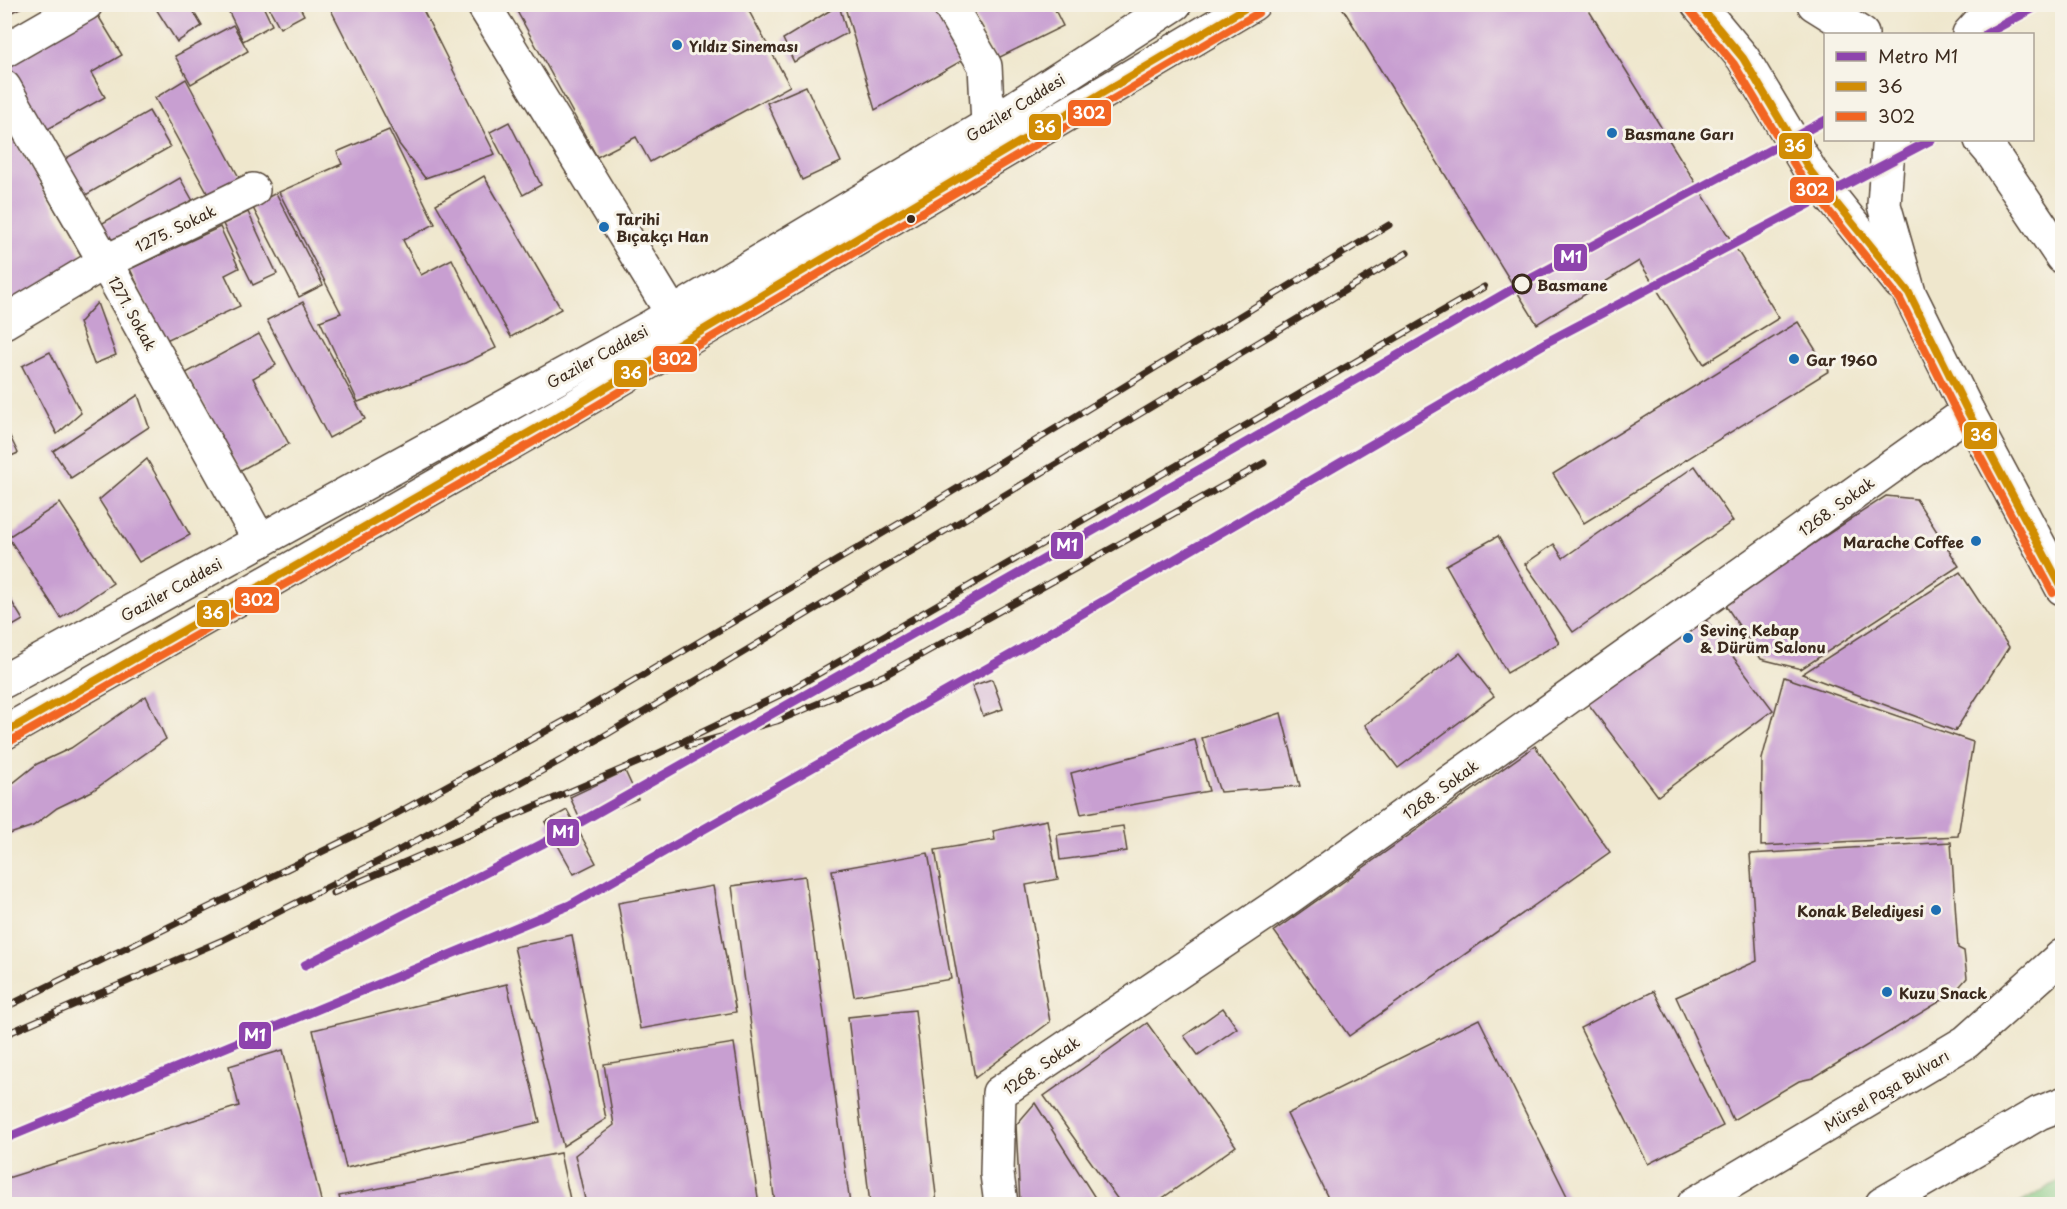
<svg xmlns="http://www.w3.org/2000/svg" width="2067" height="1209" viewBox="0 0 2067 1209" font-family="'Playpen Sans',sans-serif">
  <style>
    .green { fill: #84c983; stroke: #607a50; stroke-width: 1.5 }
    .building { fill: #c89fd1 }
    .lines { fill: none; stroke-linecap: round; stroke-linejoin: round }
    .street-casing { stroke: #564638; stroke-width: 36 }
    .primary-casing { stroke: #564638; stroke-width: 36 }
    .street { stroke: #fff; stroke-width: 33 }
    .primary { stroke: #fff; stroke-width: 33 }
    .rail-casing { stroke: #3b2a1e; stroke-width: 7 }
    .rail { stroke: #f7f3e8; stroke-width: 4.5; stroke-dasharray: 14; stroke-linecap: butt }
    .bus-1-casing { stroke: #f7f3e8; stroke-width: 12 }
    .bus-2-casing { stroke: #f7f3e8; stroke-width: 12 }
    .bus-1 { stroke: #d18d06; stroke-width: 8 }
    .bus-2 { stroke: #f26522; stroke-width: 8 }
    .metro-1-casing { stroke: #f7f3e8; stroke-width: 14 }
    .metro-1 { stroke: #8e44ad; stroke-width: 9 }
    .poi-dot { fill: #1f6fb2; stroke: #f7f3e8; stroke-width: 2 }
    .bus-dot { fill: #3b2a1e; stroke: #f7f3e8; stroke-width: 2 }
    .stop-dot { fill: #f7f3e8; stroke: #3b2a1e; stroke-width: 3 }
    .labels { text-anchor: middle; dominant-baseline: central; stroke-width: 6; stroke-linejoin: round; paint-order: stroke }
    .poi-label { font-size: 15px; font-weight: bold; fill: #3b2a1e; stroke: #f7f3e8; text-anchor: start }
    .street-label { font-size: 15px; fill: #3b2a1e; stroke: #f7f3e8 }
    .stop-label { font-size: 15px; font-weight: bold; fill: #3b2a1e; stroke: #f7f3e8; text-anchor: start }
    .line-badge { stroke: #f7f3e8; stroke-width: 2 }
    .badge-label { font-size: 16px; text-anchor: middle; font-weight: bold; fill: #fff }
  </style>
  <rect width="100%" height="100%" fill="#f7f3e8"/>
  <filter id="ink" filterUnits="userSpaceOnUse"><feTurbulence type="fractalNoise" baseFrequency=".0167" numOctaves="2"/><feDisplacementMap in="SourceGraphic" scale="12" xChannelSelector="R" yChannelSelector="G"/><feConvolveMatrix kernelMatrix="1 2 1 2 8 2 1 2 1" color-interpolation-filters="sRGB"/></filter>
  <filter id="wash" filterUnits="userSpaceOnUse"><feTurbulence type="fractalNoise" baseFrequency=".008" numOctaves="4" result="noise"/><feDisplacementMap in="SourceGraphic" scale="24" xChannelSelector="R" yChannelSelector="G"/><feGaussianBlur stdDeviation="1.35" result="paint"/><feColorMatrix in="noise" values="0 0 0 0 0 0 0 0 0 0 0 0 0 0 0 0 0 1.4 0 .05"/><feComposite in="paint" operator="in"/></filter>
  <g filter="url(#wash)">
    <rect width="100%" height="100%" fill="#efe7cd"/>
    <polygon class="green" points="2062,1179 2062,1204 2019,1204"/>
    <g id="blocks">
      <g class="building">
        <polygon points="4,4 28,4 4,16"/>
        <polygon points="153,4 189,4 202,26 177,42"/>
        <polygon points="225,4 262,4 272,25 243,41"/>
        <polygon points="267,4 298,4 304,15 280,28"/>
        <polygon points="328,4 420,4 495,154 425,178 399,144"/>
        <polygon points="513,4 745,4 790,86 650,162 636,137 597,157"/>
        <polygon points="844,4 932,4 963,60 875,110"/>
        <polygon points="968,4 1052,4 1063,26 996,59"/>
        <polygon points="1340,4 1585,4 1779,318 1704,364 1639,261 1537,324"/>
        <polygon points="839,5 847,33 794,62 783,39"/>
        <polygon points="94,9 122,55 91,73 105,97 39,134 4,75 4,61"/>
        <polygon points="233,25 248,51 191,84 175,56"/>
        <polygon points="186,79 241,181 210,198 155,98"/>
        <polygon points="806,86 841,162 802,180 767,103"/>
        <polygon points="149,111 170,147 77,200 56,164"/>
        <polygon points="4,120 86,264 4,310"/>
        <polygon points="509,122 541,185 523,195 490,132"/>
        <polygon points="389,130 435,224 403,240 421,275 452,259 496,348 465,363 358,402 320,321 341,313 279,192 342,164 337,152"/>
        <polygon points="484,176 561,309 511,337 436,204"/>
        <polygon points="180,178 193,201 114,247 101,224"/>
        <polygon points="276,193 323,285 299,297 252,206"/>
        <polygon points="248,212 277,274 253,285 223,224"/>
        <polygon points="220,227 239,268 225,275 240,306 164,341 130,269"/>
        <polygon points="303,302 365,419 329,438 267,320"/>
        <polygon points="97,303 116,355 94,364 79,323"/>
        <polygon points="1798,322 1829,371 1584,523 1553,474"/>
        <polygon points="259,334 276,365 253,378 289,444 239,471 186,373"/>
        <polygon points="50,352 81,413 57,434 22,366"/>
        <polygon points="138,395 149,427 71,478 53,451"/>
        <polygon points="4,424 18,453 4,459"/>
        <polygon points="147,459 190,535 139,562 99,500"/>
        <polygon points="1695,466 1733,521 1573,632 1525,564 1554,544 1563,558"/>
        <polygon points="1886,496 1916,499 1959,566 1801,669 1761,659 1724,603"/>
        <polygon points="60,503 113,583 61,618 8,537"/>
        <polygon points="1498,536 1559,643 1507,673 1446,565"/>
        <polygon points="1960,572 2009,647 1955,731 1802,674"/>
        <polygon points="4,589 23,620 4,631"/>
        <polygon points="1699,611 1773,710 1658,796 1583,697"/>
        <polygon points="1460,653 1494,696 1398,768 1365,725"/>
        <polygon points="1784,677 1973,742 1958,836 1761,846 1762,759"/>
        <polygon points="992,679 1003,709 983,716 972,686"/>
        <polygon points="146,696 166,739 92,791 57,808 33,826 4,836 4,786 13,783 37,764 71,748"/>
        <polygon points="1281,713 1300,786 1220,792 1202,738"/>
        <polygon points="1195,740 1209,791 1081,814 1071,773"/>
        <polygon points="1535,746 1610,852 1349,1036 1274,931"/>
        <polygon points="625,771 638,799 582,824 570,797"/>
        <polygon points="567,810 596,863 574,874 545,822"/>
        <polygon points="1047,820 1058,879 1026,885 1050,1022 975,1078 935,850 995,840 993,831"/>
        <polygon points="1123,826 1127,851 1060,860 1057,835"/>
        <polygon points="1951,842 1958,948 1964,951 1967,978 1954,993 1813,1078 1799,1081 1733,1120 1676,997 1757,961 1750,854"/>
        <polygon points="928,853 951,979 854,996 832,870"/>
        <polygon points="805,876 850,1204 775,1204 732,886"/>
        <polygon points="713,886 736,1012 640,1029 618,903"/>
        <polygon points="572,935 606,1119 563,1146 514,947"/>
        <polygon points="507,984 540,1122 346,1168 313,1030"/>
        <polygon points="1654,991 1723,1126 1648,1164 1580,1028"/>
        <polygon points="1223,1008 1237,1028 1198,1055 1184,1036"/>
        <polygon points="915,1010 937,1204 870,1204 848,1017"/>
        <polygon points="1479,1019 1571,1204 1331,1204 1287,1114"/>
        <polygon points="1147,1023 1236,1146 1154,1204 1121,1204 1044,1096"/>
        <polygon points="734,1043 759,1204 586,1204 575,1155 614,1125 604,1064"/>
        <polygon points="283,1050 322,1204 246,1204 245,1202 236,1204 4,1204 4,1179 239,1106 229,1066"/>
        <polygon points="1035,1103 1099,1204 1020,1204 1016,1125"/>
        <polygon points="560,1153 571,1204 341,1204 339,1196"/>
      </g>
    </g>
  </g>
  <g filter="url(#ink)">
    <use href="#blocks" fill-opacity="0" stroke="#564638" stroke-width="1.5"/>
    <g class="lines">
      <g class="street-casing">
        <g id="street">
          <polyline points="483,4 672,313"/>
          <polyline points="949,4 985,66 988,125"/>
          <polyline points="4,51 86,4"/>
          <polyline points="4,87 105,262 260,541"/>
          <polyline points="4,322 105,262 253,190"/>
          <polyline points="1001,1204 997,1174 999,1093 1285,900 1968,412"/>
        </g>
      </g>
      <g class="primary-casing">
        <g id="primary">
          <polyline points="1698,4 1743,58 1811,172 1900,283"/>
          <polyline points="1814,4 1862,34"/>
          <polyline points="1969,34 1996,4"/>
          <polyline points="1893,140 1888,147 1884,205 1909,293 1968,412 2062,588"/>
          <polyline points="1981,140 1992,153 2062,257"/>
          <polyline points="4,681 652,326 988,125 1175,4"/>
          <polyline points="4,733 572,408 1253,4"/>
          <polyline points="1694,1204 1966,1042 2062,956"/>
          <polyline points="1882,1204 2039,1113 2062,1104"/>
        </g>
      </g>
      <use href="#street" class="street"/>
      <use href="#primary" class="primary"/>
      <g class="rail-casing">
        <g id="rail">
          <polyline points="688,746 777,721 885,675 1264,463"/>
          <polyline points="333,893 655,755 792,689 1484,287"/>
          <polyline points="4,1008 372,827 577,714 917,513 1389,225"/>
          <polyline points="4,1035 223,940 385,858 599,739 1407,253"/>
        </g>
      </g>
      <use href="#rail" class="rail"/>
      <g class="bus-1-casing">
        <g id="bus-1">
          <polyline points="1698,4 1743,58 1811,172 1909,293 1968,412 2062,588"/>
          <polyline points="4,733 572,408 1252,4"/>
        </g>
      </g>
      <g class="bus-2-casing">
        <g id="bus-2">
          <polyline points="1690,11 1734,64 1803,179 1900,299 1959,417 2053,593"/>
          <polyline points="9,742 577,417 1258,13"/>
        </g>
      </g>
      <use href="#bus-1" class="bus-1"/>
      <use href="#bus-2" class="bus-2"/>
      <g class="metro-1-casing">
        <g id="metro-1">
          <polyline points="1986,34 2041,4"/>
          <polyline points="305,965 542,844 1004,582 1532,278 1826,120"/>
          <polyline points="4,1139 570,905 1023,648 1547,342 1931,140"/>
        </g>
      </g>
      <use href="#metro-1" class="metro-1"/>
    </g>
  </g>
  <g class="poi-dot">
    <circle cx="677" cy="45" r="6"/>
    <circle cx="1612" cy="133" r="6"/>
    <circle cx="604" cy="227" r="6"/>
    <circle cx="1794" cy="359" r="6"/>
    <circle cx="1976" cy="541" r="6"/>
    <circle cx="1688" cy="638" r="6"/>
    <circle cx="1936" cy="910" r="6"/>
    <circle cx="1887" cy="992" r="6"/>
  </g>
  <circle class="bus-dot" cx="911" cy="219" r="5"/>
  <circle class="stop-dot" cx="1522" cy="284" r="9"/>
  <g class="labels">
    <g class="poi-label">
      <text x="689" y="45">Yıldız Sineması</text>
      <text x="1624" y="133">Basmane Garı</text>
      <text x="616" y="218">Tarihi<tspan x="616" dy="17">Bıçakçı Han</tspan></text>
      <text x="1806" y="359">Gar 1960</text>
      <text x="1964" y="541" text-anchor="end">Marache Coffee</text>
      <text x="1700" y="629">Sevinç Kebap<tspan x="1700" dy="17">&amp; Dürüm Salonu</tspan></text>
      <text x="1924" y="910" text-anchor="end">Konak Belediyesi</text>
      <text x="1899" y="992">Kuzu Snack</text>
    </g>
    <g class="street-label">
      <text transform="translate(1015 107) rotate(-32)">Gaziler Caddesi</text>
      <text transform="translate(175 228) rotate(-26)">1275. Sokak</text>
      <text transform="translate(133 313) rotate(61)">1271. Sokak</text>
      <text transform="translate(597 356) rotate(-29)">Gaziler Caddesi</text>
      <text transform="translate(1836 506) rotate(-36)">1268. Sokak</text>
      <text transform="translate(171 589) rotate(-29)">Gaziler Caddesi</text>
      <text transform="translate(1440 789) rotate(-36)">1268. Sokak</text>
      <text transform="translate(1041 1065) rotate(-35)">1268. Sokak</text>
      <text transform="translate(1886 1090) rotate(-31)">Mürsel Paşa Bulvarı</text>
    </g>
    <g class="stop-label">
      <text x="1537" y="284">Basmane</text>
    </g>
  </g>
  <g class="line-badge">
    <rect x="1067" y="99" width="45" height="28" rx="6" fill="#f26522"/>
    <rect x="1028" y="113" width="34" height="28" rx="6" fill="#d18d06"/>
    <rect x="1778" y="132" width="35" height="28" rx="6" fill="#d18d06"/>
    <rect x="1789" y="176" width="46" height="28" rx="6" fill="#f26522"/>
    <rect x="1553" y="243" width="35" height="29" rx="6" fill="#8e44ad"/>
    <rect x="652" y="345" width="46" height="28" rx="6" fill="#f26522"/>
    <rect x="613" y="359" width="35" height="29" rx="6" fill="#d18d06"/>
    <rect x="1963" y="421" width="35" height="29" rx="6" fill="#d18d06"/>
    <rect x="1050" y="531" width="34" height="29" rx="6" fill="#8e44ad"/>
    <rect x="234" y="586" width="46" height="28" rx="6" fill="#f26522"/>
    <rect x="196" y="599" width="34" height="29" rx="6" fill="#d18d06"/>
    <rect x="546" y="818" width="34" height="29" rx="6" fill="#8e44ad"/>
    <rect x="238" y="1021" width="34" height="29" rx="6" fill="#8e44ad"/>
  </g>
  <g class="badge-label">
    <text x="1089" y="119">302</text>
    <text x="1045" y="133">36</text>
    <text x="1795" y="152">36</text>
    <text x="1812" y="196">302</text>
    <text x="1571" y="263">M1</text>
    <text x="675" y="365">302</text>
    <text x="631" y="379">36</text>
    <text x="1981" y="441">36</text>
    <text x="1067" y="551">M1</text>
    <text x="257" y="606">302</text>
    <text x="213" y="619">36</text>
    <text x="563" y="838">M1</text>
    <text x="255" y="1041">M1</text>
  </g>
  <rect width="2067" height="1209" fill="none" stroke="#f7f3e8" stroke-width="24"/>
  <rect x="1824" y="33" width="210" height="108" fill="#f7f3e8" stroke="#aca397" stroke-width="1.5"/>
  <rect x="1836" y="52" width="30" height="9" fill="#8e44ad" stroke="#aca397" stroke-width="1.5"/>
  <text x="1878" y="63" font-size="18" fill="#3b2a1e">Metro M1</text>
  <rect x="1836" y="82" width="30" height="9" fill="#d18d06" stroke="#aca397" stroke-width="1.5"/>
  <text x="1878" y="93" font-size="18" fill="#3b2a1e">36</text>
  <rect x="1836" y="112" width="30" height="9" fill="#f26522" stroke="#aca397" stroke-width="1.5"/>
  <text x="1878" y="123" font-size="18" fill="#3b2a1e">302</text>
</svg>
